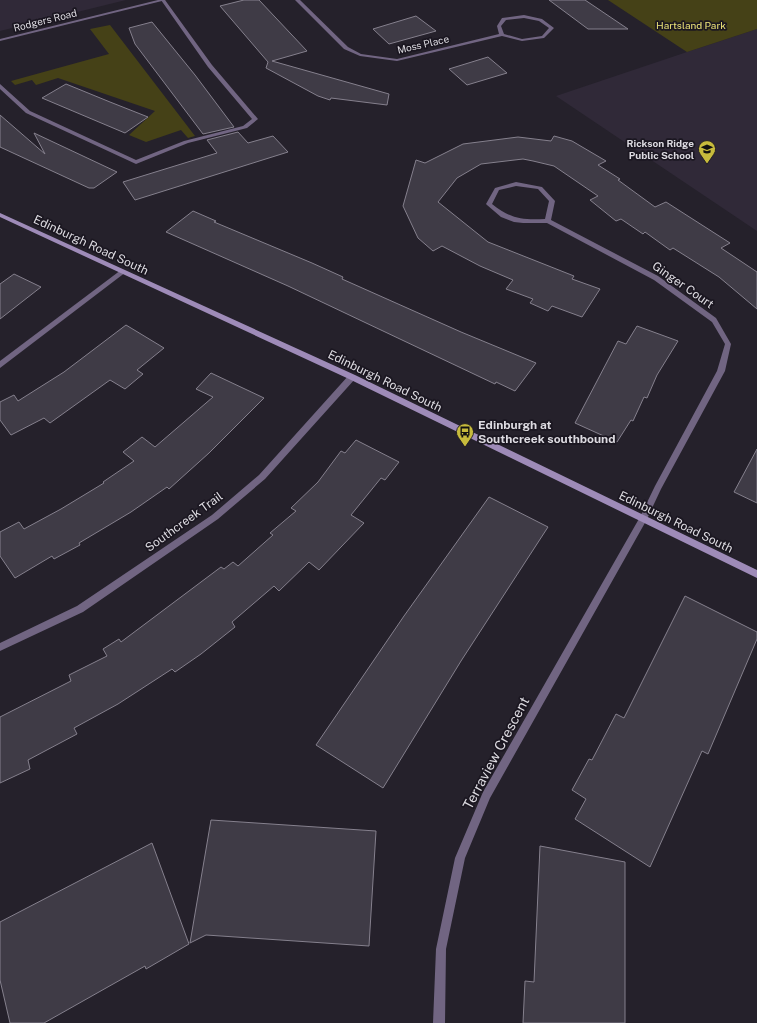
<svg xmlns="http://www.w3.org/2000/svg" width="757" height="1023" viewBox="0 0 757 1023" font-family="'Public Sans',sans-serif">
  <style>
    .built { fill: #302938 }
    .green { fill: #454117 }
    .building { fill: #3f3b46; stroke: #85808d }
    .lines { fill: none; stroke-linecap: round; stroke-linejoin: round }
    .lane { fill: #716582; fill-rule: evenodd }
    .street { fill: #716582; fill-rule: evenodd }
    .secondary { fill: #9e8bb8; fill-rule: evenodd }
    .labels { text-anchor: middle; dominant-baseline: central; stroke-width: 3.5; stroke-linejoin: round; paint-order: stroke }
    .far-street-label { font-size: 10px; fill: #dddbe1; stroke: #1b1721 }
    .far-park-label { font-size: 10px; fill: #eee578; stroke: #1b1721 }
    .far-poi-label { font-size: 10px; font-weight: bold; fill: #dddbe1; stroke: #1b1721; text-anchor: end }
    .street-label { font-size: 12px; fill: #dddbe1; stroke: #1b1721 }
    .poi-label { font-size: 12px; font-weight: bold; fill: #dddbe1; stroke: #1b1721; text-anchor: start }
    .near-street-label { font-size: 14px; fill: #dddbe1; stroke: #1b1721 }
  </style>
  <rect width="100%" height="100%" fill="#25212b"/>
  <g class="built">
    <polygon points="0,0 126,0 0,31"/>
    <polygon points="757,29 757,231 556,96 687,52"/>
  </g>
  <g class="green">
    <polygon points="608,0 757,0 757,29 687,52"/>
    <polygon points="110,25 195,136 188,138 181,130 146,142 129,135 155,111 58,78 36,85 32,80 15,85 11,81 109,54 90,29"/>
  </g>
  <g class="building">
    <polygon points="244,0 259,0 307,51 272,61 389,94 387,105 331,98 330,100 318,96 266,68 268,62 220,6"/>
    <polygon points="549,0 585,0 628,29 588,29"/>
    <polygon points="416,16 436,31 389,44 373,29"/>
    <polygon points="152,22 195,75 234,127 203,134 135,44 129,28"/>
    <polygon points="488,57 507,73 467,85 449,69"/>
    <polygon points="66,84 110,102 148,117 125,133 42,98"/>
    <polygon points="0,115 45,154 34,133 117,172 94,188 89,188 0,147"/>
    <polygon points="238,132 248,143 273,136 288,152 135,200 123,182 217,153 207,140"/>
    <polygon points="554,136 572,141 606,161 598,165 620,179 618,180 655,207 666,202 730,243 721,248 757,272 757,309 719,277 673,248 670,250 645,232 643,234 621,219 616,221 590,200 598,196 554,166 533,161 523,159 481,164 457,178 438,202 488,242 574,276 572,279 600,289 582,317 552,306 548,311 530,303 533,299 506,289 513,280 480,266 442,246 433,251 418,238 403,206 416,160 425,163 463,144 518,137 551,141"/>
    <polygon points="193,211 216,221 214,222 312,263 343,277 342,279 461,332 536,363 515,391 496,382 495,384 288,286 166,232"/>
    <polygon points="14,274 41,287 0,319 0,284"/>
    <polygon points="126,325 164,348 137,370 143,374 125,389 110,380 50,423 44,418 11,435 0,420 0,402 14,395 18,401 64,372"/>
    <polygon points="637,326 678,341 657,375 647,398 644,397 633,421 631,420 617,442 575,423 618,341 626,344"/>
    <polygon points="211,373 264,398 209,453 169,489 167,487 131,512 79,543 80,545 54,559 52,556 15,578 0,556 0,532 19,522 24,529 61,509 104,483 103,482 134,461 123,452 142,437 155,447 213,397 196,389"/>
    <polygon points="356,440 399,462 385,480 381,478 351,515 364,523 319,570 309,562 279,591 274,586 232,622 235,627 201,654 175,672 172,669 118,704 74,728 77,734 28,760 30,769 0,783 0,717 71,681 69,675 107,656 103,649 119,639 121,642 221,567 224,569 233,562 238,566 273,535 270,533 296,511 291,508 318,482 341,451 345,453"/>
    <polygon points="757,449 757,503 734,492"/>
    <polygon points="489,497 548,527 461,661 383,788 316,745 404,616"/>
    <polygon points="685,596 757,632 757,639 708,754 702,751 650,867 575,819 586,799 572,790 589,759 592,760 616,714 624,718"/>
    <polygon points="211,820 376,831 369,946 206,935 190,943"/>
    <polygon points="152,843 189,944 146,969 145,966 44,1023 10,1023 0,980 0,922"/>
    <polygon points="540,846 625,862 625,1023 523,1023 525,981 534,982"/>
  </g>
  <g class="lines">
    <polygon class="lane" points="161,0 165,0 212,65 258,119 247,128 188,143 136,164 26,113 0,89 0,84 30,111 136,160 184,141 243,126 252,119 208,67"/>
    <g class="street">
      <polygon points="158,0 166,0 0,41 0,39"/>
      <path d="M295,0H300L348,47L361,54L397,59L499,34L497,26L502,18L524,15L542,19L554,28L544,38L522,41L502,36L397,61L360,56L344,49ZM524,18L539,21L549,28L542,36L522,39L504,34L501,26L506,20Z"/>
      <path d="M516,182L542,187L555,201L551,220L658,276L716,318L731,344L725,371L661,489L646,521L490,798L465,858L446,949L445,1023H433L436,949L455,858L483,792L640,517L655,486L717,371L725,344L712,322L654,280L547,223H523L514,222L501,217L487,205L486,204L495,188ZM516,186L538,189L549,201L545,219C522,220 511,219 492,204L499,190Z"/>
      <polygon points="121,270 123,270 126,272 0,368 0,361"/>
      <polygon points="352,374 356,377 355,379 265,479 218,519 83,612 0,651 0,643 77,606 212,515 259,475 349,375"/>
    </g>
    <polygon class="secondary" points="0,213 355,375 757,570 757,578 349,379 0,217"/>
  </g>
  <defs>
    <g id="school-pin" transform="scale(0.9)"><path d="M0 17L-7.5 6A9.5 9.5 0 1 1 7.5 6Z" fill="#c7bb3c" stroke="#1b1721"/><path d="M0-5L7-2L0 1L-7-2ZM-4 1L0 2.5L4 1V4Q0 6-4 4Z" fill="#111"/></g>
    <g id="bus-pin" transform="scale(0.9)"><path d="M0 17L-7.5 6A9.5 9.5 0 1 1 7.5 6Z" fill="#c7bb3c" stroke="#1b1721"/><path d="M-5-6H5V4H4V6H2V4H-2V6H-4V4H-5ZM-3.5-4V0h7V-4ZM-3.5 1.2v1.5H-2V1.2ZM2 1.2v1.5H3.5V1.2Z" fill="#111"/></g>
  </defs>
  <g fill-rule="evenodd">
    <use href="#school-pin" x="707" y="149"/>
    <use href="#bus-pin" x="465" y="432"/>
  </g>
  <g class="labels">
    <g class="far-street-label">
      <text transform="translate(45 20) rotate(-14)">Rodgers Road</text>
      <text transform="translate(423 44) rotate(-13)">Moss Place</text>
    </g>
    <g class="far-park-label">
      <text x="691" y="25">Hartsland Park</text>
    </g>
    <g class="far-poi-label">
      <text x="694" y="143">Rickson Ridge<tspan x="694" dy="12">Public School</tspan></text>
    </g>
    <g class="street-label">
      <text transform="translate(91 245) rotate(25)">Edinburgh Road South</text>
      <text transform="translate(683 285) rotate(35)">Ginger Court</text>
      <text transform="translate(385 381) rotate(26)">Edinburgh Road South</text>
      <text transform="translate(184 522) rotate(-36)">Southcreek Trail</text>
      <text transform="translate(676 522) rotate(26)">Edinburgh Road South</text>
    </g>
    <g class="poi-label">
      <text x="478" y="425">Edinburgh at<tspan x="478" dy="14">Southcreek southbound</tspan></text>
    </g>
    <g class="near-street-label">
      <text transform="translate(496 753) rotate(-62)">Terraview Crescent</text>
    </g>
  </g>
</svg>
